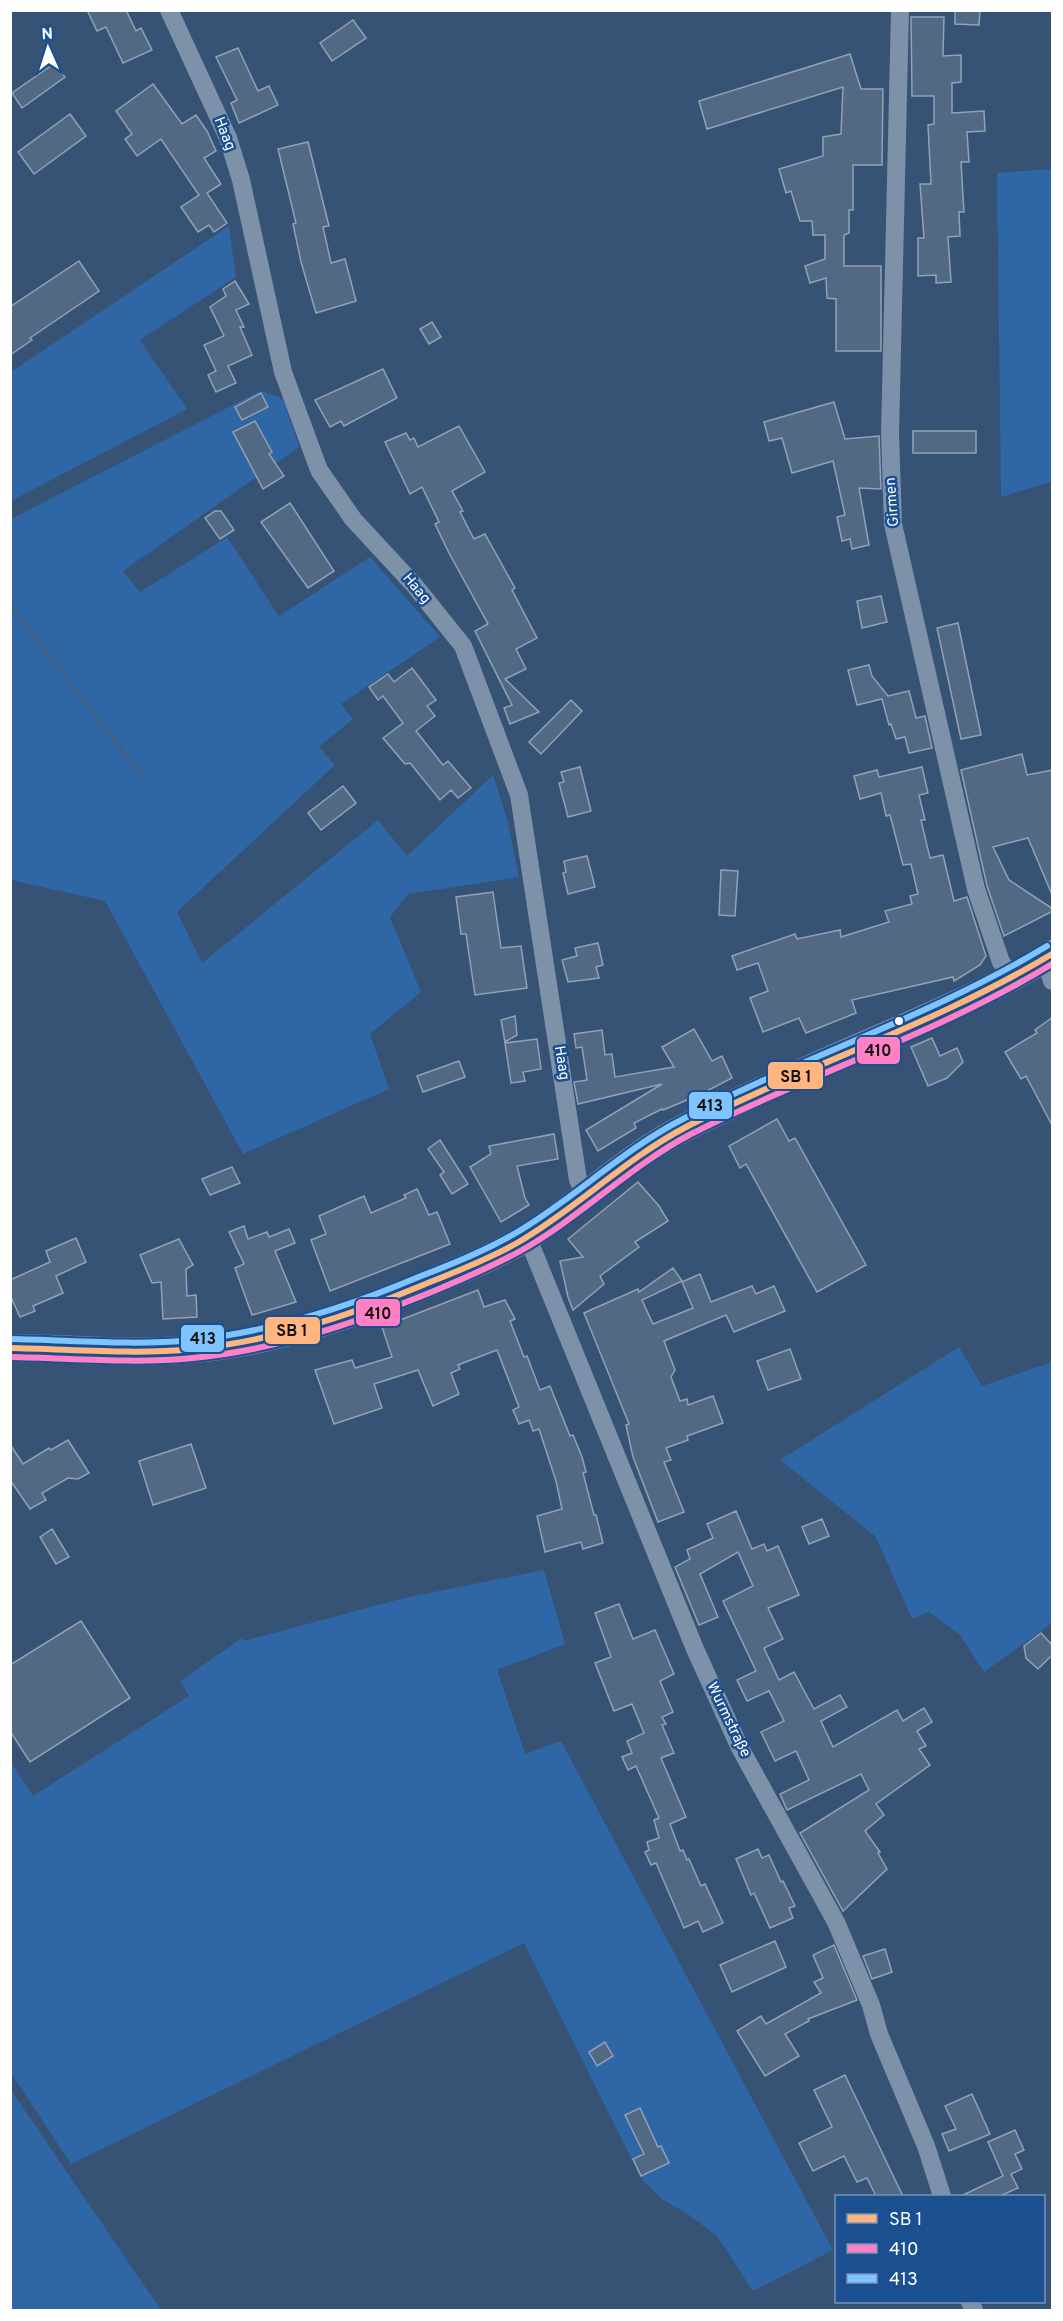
<svg xmlns="http://www.w3.org/2000/svg" width="1063" height="2321" viewBox="0 0 1063 2321" font-family="Overpass,sans-serif">
  <style>
    .green { fill: #2f66a5 }
    .lines { fill: none; stroke-linecap: round; stroke-linejoin: round }
    .stream { stroke: #3b618d; stroke-width: 5 }
    .building { fill: #526984; stroke: #92a2b6; stroke-width: 1.5 }
    .minor { stroke: #7d92a8; stroke-width: 18 }
    .primary { stroke: #7d8ea7; stroke-width: 28 }
    .bus-1-casing { stroke: #1b4f8f; stroke-width: 10 }
    .bus-2-casing { stroke: #1b4f8f; stroke-width: 10 }
    .bus-3-casing { stroke: #1b4f8f; stroke-width: 10 }
    .bus-1 { stroke: #ffb580; stroke-width: 6 }
    .bus-2 { stroke: #ff80c5; stroke-width: 6 }
    .bus-3 { stroke: #80c4ff; stroke-width: 6 }
    .bus-dot { fill: #fff; stroke: #1b4f8f; stroke-width: 2 }
    .labels { text-anchor: middle; dominant-baseline: central; stroke-width: 5; stroke-linejoin: round; paint-order: stroke }
    .street-label { font-size: 15px; fill: #fff; stroke: #1b4f8f }
    .line-badge { stroke: #1b4f8f; stroke-width: 2 }
    .pale-badge-label { font-size: 16px; text-anchor: middle; font-weight: bold; fill: #111 }
  </style>
  <rect width="100%" height="100%" fill="#365274"/>
  <g class="green">
    <polygon points="1052,169 1052,482 1001,497 997,173"/>
    <polygon points="229,226 236,277 140,340 187,409 11,501 11,372"/>
    <polygon points="260,391 279,397 285,403 299,447 123,571 140,592 227,537 279,616 370,557 440,637 341,704 353,719 319,747 335,765 177,912 202,963 378,820 407,856 493,775 507,819 519,877 408,894 390,917 421,992 370,1034 389,1089 243,1154 105,901 11,880 11,519"/>
    <polygon points="959,1347 982,1386 1052,1362 1052,1623 984,1672 960,1635 929,1612 912,1619 876,1537 780,1460"/>
    <polygon points="544,1570 565,1644 497,1670 525,1754 561,1741 833,2250 753,2291 717,2236 689,2215 662,2199 642,2180 524,1943 71,2164 11,2073 10,1761 33,1796 189,1696 180,1681 242,1638 244,1641 404,1598"/>
    <polygon points="11,2090 161,2310 11,2310"/>
  </g>
  <g class="lines">
    <polyline class="stream" points="10,605 143,777"/>
  </g>
  <g class="building">
    <polygon points="87,10 126,10 136,31 141,28 152,50 123,63 106,27 97,31"/>
    <polygon points="955,10 980,10 979,25 955,24"/>
    <polygon points="911,17 944,17 943,56 961,55 961,82 952,83 952,113 984,111 985,131 967,132 969,162 961,162 964,212 959,212 960,236 948,237 951,282 936,283 936,275 918,276 918,238 924,238 920,184 931,184 928,125 934,124 934,96 912,96"/>
    <polygon points="353,20 366,38 332,61 320,43"/>
    <polygon points="238,48 258,91 269,86 278,105 239,123 231,103 237,100 216,57"/>
    <polygon points="850,54 861,89 883,89 882,165 853,165 853,210 849,210 849,233 844,235 844,266 881,266 881,351 836,351 836,299 827,298 826,278 810,283 805,266 825,259 825,235 813,235 812,221 800,221 791,191 786,193 779,169 823,156 823,137 841,134 843,87 707,129 699,101"/>
    <polygon points="55,63 65,77 22,108 12,93"/>
    <polygon points="153,84 182,124 196,115 207,131 216,151 204,158 221,184 207,193 227,223 214,232 209,225 198,232 181,207 199,195 161,139 137,156 125,139 132,134 116,111"/>
    <polygon points="70,114 86,136 34,174 18,152"/>
    <polygon points="308,142 329,226 323,227 331,263 345,259 356,301 316,313 301,262 293,224 296,223 278,149"/>
    <polygon points="79,261 99,291 30,338 32,340 10,355 10,307"/>
    <polygon points="235,281 249,304 236,310 244,327 240,327 252,355 228,366 236,383 216,392 208,375 216,371 204,345 224,336 210,307 226,296 223,289"/>
    <polygon points="432,322 441,337 429,344 420,329"/>
    <polygon points="383,369 397,398 344,426 341,421 330,427 315,400"/>
    <polygon points="261,393 268,407 242,420 235,407"/>
    <polygon points="834,402 845,439 879,436 881,489 859,488 869,545 852,549 850,539 842,541 837,517 845,515 833,461 792,473 782,438 769,441 764,422"/>
    <polygon points="255,421 272,452 269,454 284,476 263,489 233,432"/>
    <polygon points="459,426 485,472 452,491 463,511 460,512 474,539 485,534 515,588 512,590 537,638 516,649 526,669 505,679 539,712 510,724 504,708 512,705 475,631 488,624 449,553 435,524 439,522 422,487 410,494 385,442 406,433 410,440 414,438 418,447"/>
    <rect x="913" y="431" width="63" height="22"/>
    <polygon points="290,503 334,571 308,588 261,522"/>
    <polygon points="215,511 221,511 234,530 220,539 205,518"/>
    <polygon points="881,596 887,622 862,628 857,601"/>
    <polygon points="958,623 981,735 961,739 937,628"/>
    <polygon points="869,665 872,676 888,696 909,691 916,718 925,716 932,748 909,753 905,737 896,739 891,724 889,725 882,699 857,705 848,670"/>
    <polygon points="412,668 436,700 427,706 435,716 416,731 443,765 448,761 471,788 458,798 451,790 440,800 410,763 405,764 383,738 403,723 383,696 378,700 369,687 388,674 394,682"/>
    <polygon points="571,700 582,711 541,754 529,742"/>
    <polygon points="1022,754 1027,775 1053,770 1053,897 1028,838 993,847 1009,880 1053,909 1053,911 1004,936 987,886 961,770"/>
    <polygon points="580,767 591,811 568,817 559,783 564,782 561,772"/>
    <polygon points="922,767 928,793 919,795 925,820 921,820 930,858 943,855 954,901 967,897 986,956 980,965 954,981 953,977 852,1000 856,1013 806,1033 799,1018 763,1032 750,998 768,991 758,963 737,970 732,956 795,934 797,939 840,930 841,937 889,922 885,911 912,904 910,896 918,894 911,864 903,865 890,815 886,816 881,793 860,799 854,776 877,770 879,777"/>
    <polygon points="343,786 356,803 321,830 308,813"/>
    <polygon points="587,856 595,887 568,894 563,873 566,872 564,861"/>
    <polygon points="721,870 738,871 735,916 719,915"/>
    <polygon points="493,892 501,948 521,946 527,988 475,995 466,934 461,934 456,897"/>
    <polygon points="598,943 603,965 596,967 599,978 568,982 562,960 577,956 575,948"/>
    <polygon points="515,1016 517,1035 505,1042 501,1020"/>
    <polygon points="1053,1017 1053,1127 1026,1076 1021,1079 1005,1052 1037,1033 1035,1030"/>
    <polygon points="694,1029 712,1061 722,1056 732,1078 699,1095 663,1110 662,1109 634,1123 636,1128 598,1151 586,1130 662,1084 578,1104 574,1082 587,1080 582,1047 576,1048 574,1034 602,1030 605,1055 612,1054 615,1077 674,1067 662,1047"/>
    <polygon points="932,1038 940,1056 957,1048 963,1062 947,1078 928,1086 911,1047"/>
    <polygon points="537,1039 541,1069 523,1072 525,1081 511,1083 505,1043"/>
    <polygon points="459,1061 465,1077 423,1092 417,1076"/>
    <polygon points="777,1119 789,1141 795,1138 866,1265 817,1292 746,1164 740,1168 729,1146"/>
    <polygon points="554,1134 558,1159 517,1166 525,1198 529,1205 501,1222 470,1167 491,1154 489,1146"/>
    <polygon points="440,1140 468,1184 452,1194 440,1175 444,1172 428,1149"/>
    <polygon points="232,1167 240,1183 210,1195 202,1179"/>
    <polygon points="638,1182 659,1206 668,1221 635,1242 639,1247 600,1276 604,1284 573,1310 568,1297 560,1261 583,1257 568,1239"/>
    <polygon points="417,1189 429,1215 437,1212 450,1244 330,1291 311,1240 326,1234 319,1216 364,1196 371,1213 406,1198 404,1195"/>
    <polygon points="244,1226 248,1239 267,1232 269,1237 289,1229 295,1243 275,1251 296,1302 252,1315 235,1268 244,1264 229,1232"/>
    <polygon points="76,1238 86,1262 56,1276 63,1293 33,1306 35,1311 20,1317 10,1295 10,1280 50,1262 46,1251"/>
    <polygon points="179,1239 193,1265 186,1269 187,1296 196,1295 197,1317 163,1319 161,1282 152,1283 140,1255"/>
    <polygon points="673,1268 682,1281 642,1300 653,1324 693,1308 682,1282 700,1274 711,1302 752,1286 756,1294 774,1286 785,1311 734,1332 726,1315 664,1341 675,1370 671,1377 680,1401 687,1399 688,1405 713,1396 723,1423 687,1436 688,1440 666,1448 671,1460 664,1462 684,1512 658,1522 633,1457 626,1425 629,1424 584,1313 638,1289 639,1292"/>
    <polygon points="478,1290 484,1307 505,1300 515,1319 510,1321 524,1357 527,1356 540,1390 550,1386 570,1436 573,1435 582,1457 586,1472 583,1473 594,1515 596,1515 603,1543 583,1549 581,1542 545,1552 537,1516 562,1509 556,1481 539,1429 533,1431 529,1420 519,1424 513,1410 519,1407 497,1350 458,1365 460,1369 451,1373 459,1394 433,1406 418,1370 374,1384 382,1408 334,1424 315,1370 352,1360 355,1368 392,1357 382,1327"/>
    <polygon points="790,1349 801,1379 768,1390 757,1361"/>
    <polygon points="68,1440 89,1473 78,1479 68,1478 42,1493 46,1500 30,1509 10,1480 10,1444 23,1464 49,1448 51,1450"/>
    <polygon points="191,1444 206,1488 153,1505 139,1461"/>
    <polygon points="736,1511 752,1549 764,1544 767,1551 778,1546 799,1595 768,1608 783,1639 764,1648 779,1680 794,1672 814,1709 840,1695 847,1707 821,1721 833,1747 897,1710 903,1721 924,1708 932,1722 917,1731 926,1746 919,1749 930,1765 876,1804 884,1815 865,1831 880,1852 878,1853 887,1869 843,1911 800,1833 869,1790 861,1774 787,1810 780,1794 809,1780 796,1751 775,1761 761,1732 784,1721 769,1691 747,1701 737,1680 756,1671 723,1601 753,1586 738,1552 700,1574 718,1617 699,1625 675,1567 690,1559 687,1550 713,1538 707,1524"/>
    <polygon points="822,1519 829,1536 809,1544 802,1527"/>
    <polygon points="52,1529 69,1557 56,1564 40,1537"/>
    <polygon points="619,1604 633,1639 655,1630 674,1674 660,1681 673,1712 662,1717 666,1724 662,1725 674,1753 661,1758 686,1817 670,1824 680,1851 683,1850 687,1860 689,1859 701,1886 705,1884 723,1923 703,1932 698,1921 684,1928 656,1863 651,1865 645,1852 649,1850 647,1842 659,1838 654,1820 659,1818 636,1766 628,1770 622,1757 632,1753 627,1741 644,1733 632,1704 614,1711 595,1663 611,1657 595,1613"/>
    <polygon points="81,1621 130,1698 30,1762 10,1731 10,1665"/>
    <polygon points="1041,1633 1053,1646 1053,1654 1038,1669 1026,1658 1024,1646"/>
    <polygon points="758,1849 762,1858 769,1855 781,1882 783,1881 795,1906 789,1908 793,1918 770,1928 754,1893 751,1895 736,1859"/>
    <polygon points="775,1941 786,1967 732,1992 720,1965"/>
    <polygon points="834,1945 857,2000 808,2019 809,2021 785,2034 799,2056 765,2076 737,2031 761,2016 766,2024 821,1993 814,1982 823,1978 813,1955"/>
    <polygon points="885,1949 892,1972 872,1979 863,1956"/>
    <polygon points="605,2042 613,2056 597,2066 589,2052"/>
    <polygon points="845,2075 898,2186 903,2196 876,2196 867,2178 857,2182 844,2156 813,2171 799,2143 832,2127 814,2090"/>
    <polygon points="972,2094 990,2134 949,2151 942,2134 956,2129 945,2106"/>
    <polygon points="640,2108 658,2147 661,2146 669,2163 641,2176 633,2159 644,2154 625,2115"/>
    <polygon points="1015,2130 1024,2150 1015,2154 1022,2169 1011,2174 1018,2188 1000,2196 961,2196 1003,2176 988,2142"/>
  </g>
  <g class="lines">
    <g class="minor">
      <polyline points="169,10 228,138 241,180 283,372 319,470 353,519 415,586 463,646 519,795 578,1180 585,1195"/>
      <polyline points="900,10 890,434 893,524 976,889 1001,962 1012,976"/>
      <polyline points="1045,958 1052,981"/>
      <polyline points="527,1236 695,1649 740,1748 836,1922 871,2005 879,2034 926,2146 942,2196"/>
      <polyline points="970,2302 974,2310"/>
    </g>
    <path class="primary" d="M10,1348C71,1348 133,1355 193,1349C276,1342 358,1313 434,1281C465,1268 498,1255 527,1237C582,1203 628,1156 686,1127C754,1093 824,1062 894,1032C948,1008 1003,985 1052,954"/>
    <g class="bus-1-casing">
      <path id="bus-1" d="M10,1348C71,1349 132,1355 193,1349C273,1341 349,1316 423,1285C455,1272 487,1260 517,1243C576,1209 625,1159 686,1127C806,1065 936,1024 1052,954"/>
    </g>
    <g class="bus-2-casing">
      <path id="bus-2" d="M10,1357C71,1358 132,1364 193,1358C275,1350 353,1324 429,1293C460,1280 492,1267 522,1250C582,1216 630,1166 691,1134C809,1074 939,1033 1052,964"/>
    </g>
    <g class="bus-3-casing">
      <path id="bus-3" d="M10,1339C71,1340 132,1346 192,1340C272,1332 348,1307 421,1276C453,1264 485,1251 514,1234C573,1200 622,1150 683,1119C802,1057 932,1016 1047,946"/>
    </g>
    <use href="#bus-1" class="bus-1"/>
    <use href="#bus-2" class="bus-2"/>
    <use href="#bus-3" class="bus-3"/>
  </g>
  <circle class="bus-dot" cx="899" cy="1021" r="5"/>
  <g class="labels">
    <g class="street-label">
      <text transform="translate(224 134) rotate(68)">Haag</text>
      <text transform="translate(893 502) rotate(-94)">Girmen</text>
      <text transform="translate(416 589) rotate(50)">Haag</text>
      <text transform="translate(561 1063) rotate(81)">Haag</text>
      <text transform="translate(728 1720) rotate(64)">Wurmstraße</text>
    </g>
  </g>
  <g class="line-badge">
    <rect x="856" y="1036" width="45" height="29" rx="6" fill="#ff80c5"/>
    <rect x="767" y="1061" width="57" height="29" rx="6" fill="#ffb580"/>
    <rect x="688" y="1091" width="45" height="29" rx="6" fill="#80c4ff"/>
    <rect x="355" y="1298" width="46" height="29" rx="6" fill="#ff80c5"/>
    <rect x="264" y="1316" width="57" height="29" rx="6" fill="#ffb580"/>
    <rect x="180" y="1324" width="45" height="29" rx="6" fill="#80c4ff"/>
  </g>
  <g class="pale-badge-label">
    <text x="878" y="1056">410</text>
    <text x="796" y="1082">SB 1</text>
    <text x="710" y="1111">413</text>
    <text x="378" y="1319">410</text>
    <text x="292" y="1336">SB 1</text>
    <text x="203" y="1344">413</text>
  </g>
  <rect width="1063" height="2321" fill="none" stroke="#ffffff" stroke-width="24"/>
  <rect x="835" y="2195" width="210" height="108" fill="#1b4f8f" stroke="#7695bc" stroke-width="1.5"/>
  <rect x="847" y="2214" width="30" height="9" fill="#ffb580" stroke="#7695bc" stroke-width="1.5"/>
  <text x="889" y="2225" font-size="18" fill="#ffffff">SB 1</text>
  <rect x="847" y="2244" width="30" height="9" fill="#ff80c5" stroke="#7695bc" stroke-width="1.5"/>
  <text x="889" y="2255" font-size="18" fill="#ffffff">410</text>
  <rect x="847" y="2274" width="30" height="9" fill="#80c4ff" stroke="#7695bc" stroke-width="1.5"/>
  <text x="889" y="2285" font-size="18" fill="#ffffff">413</text>
  <g transform="translate(48 48) rotate(357)" stroke="#1b4f8f" stroke-width="4.5" paint-order="stroke">
  <path d="M0-4.5L10 22L0 15L-10 22Z" fill="#ffffff"/>
  <text y="-9" font-size="16" font-weight="bold" text-anchor="middle" fill="#ffffff">N</text>
  </g>
</svg>
